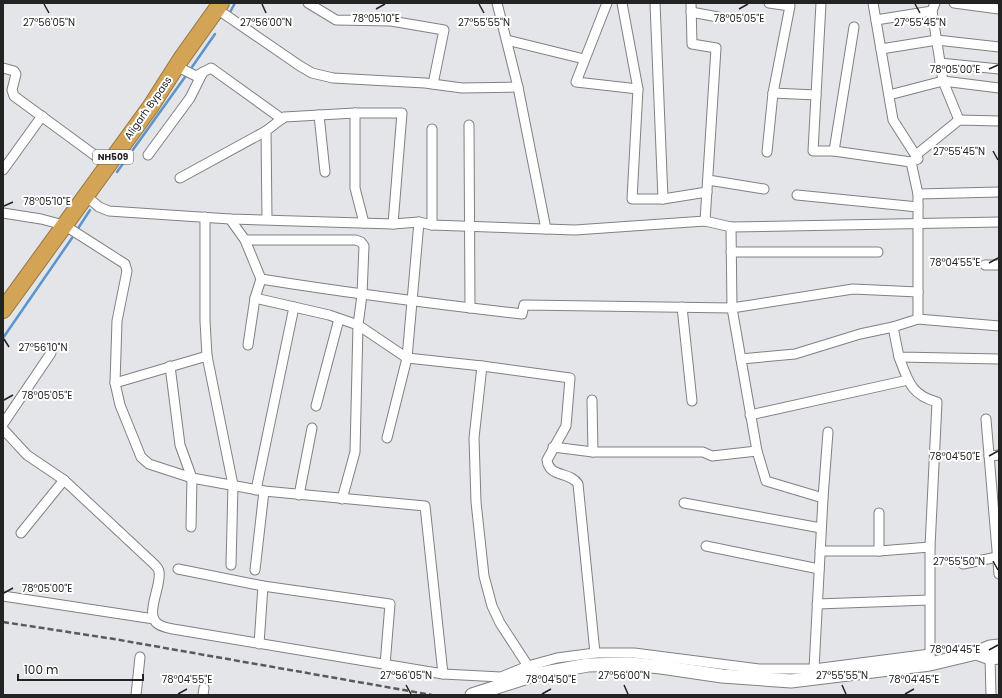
<svg xmlns="http://www.w3.org/2000/svg" width="1002" height="698" viewBox="0 0 1002 698" font-family="Poppins,sans-serif">
  <style>
    .lines { fill: none; stroke-linecap: round; stroke-linejoin: round }
    .stream { stroke: #5b95cc; stroke-width: 2.5 }
    .street-casing { stroke: #7f8183; stroke-width: 11 }
    .secondary-casing { stroke: #7f8183; stroke-width: 15 }
    .highway-casing { stroke: #957744; stroke-width: 18 }
    .street { stroke: #fff; stroke-width: 9 }
    .secondary { stroke: #fff; stroke-width: 13 }
    .highway { stroke: #d3a455; stroke-width: 16 }
    .rail { stroke: #595a5b; stroke-width: 2.5; stroke-dasharray: 6 3; stroke-linecap: butt }
    .ticks { fill: none; stroke: #232324; stroke-width: 1.5 }
    .labels { text-anchor: middle; dominant-baseline: central; stroke-width: 4; stroke-linejoin: round; paint-order: stroke }
    .shield { fill: #fff; stroke: #656566; stroke-width: 1 }
    .shield-label { font-size: 9px; font-weight: bold; fill: #232324 }
    .street-label { font-size: 10px; fill: #232324; stroke: #fff }
    .ticks-label { font-size: 10px; text-anchor: middle; fill: #232324; stroke: #fff; stroke-width: 4; stroke-linejoin: round; paint-order: stroke }
  </style>
  <rect width="100%" height="100%" fill="#e3e5e8"/>
  <g class="lines">
    <g class="stream">
      <polyline points="229,14 235,3"/>
      <polyline points="192,67 215,34"/>
      <polyline points="117,172 185,77"/>
      <polyline points="77,230 90,210"/>
      <polyline points="3,338 72,238"/>
    </g>
    <g class="street-casing">
      <g id="street">
        <polyline points="308,3 336,20 391,21 444,30 433,84"/>
        <polyline points="497,3 518,87 546,229"/>
        <polyline points="607,3 576,82 638,89"/>
        <polyline points="622,3 638,89 632,199 663,199 707,192"/>
        <polyline points="655,3 663,199"/>
        <polyline points="691,3 692,44 716,48 705,221"/>
        <polyline points="769,3 790,6 773,93 816,95"/>
        <polyline points="821,3 813,151 834,151 911,162"/>
        <polyline points="873,3 893,120 918,159 911,162 918,194 918,319 999,326"/>
        <polyline points="935,3 932,11 943,81 959,120"/>
        <polyline points="954,3 999,9"/>
        <polyline points="217,9 300,66 312,73 333,78 425,83 462,88 518,87"/>
        <polyline points="691,12 718,17"/>
        <polyline points="876,20 932,11"/>
        <polyline points="507,40 584,59"/>
        <polyline points="881,49 937,40 999,47"/>
        <polyline points="940,63 999,69"/>
        <polyline points="176,66 196,76 211,68 282,119"/>
        <polyline points="3,68 14,71 16,74 12,90 14,96 108,165"/>
        <polyline points="889,95 943,81 999,88"/>
        <polyline points="355,113 355,188 364,223"/>
        <polyline points="319,115 325,172"/>
        <polyline points="469,125 470,308"/>
        <polyline points="432,129 432,225"/>
        <polyline points="834,151 854,27"/>
        <polyline points="767,152 773,93"/>
        <polyline points="148,155 190,98 203,72"/>
        <polyline points="916,155 959,120 999,121"/>
        <polyline points="3,170 42,116"/>
        <polyline points="180,178 266,131"/>
        <polyline points="708,180 764,189"/>
        <polyline points="918,194 999,192"/>
        <polyline points="85,195 99,207 109,211 230,219 393,224 419,222 432,225 575,230 705,221 731,227 999,222"/>
        <polyline points="797,195 918,207"/>
        <polyline points="3,213 41,219 64,225 125,264 127,271 117,321 115,383 120,405 141,457 149,464 192,478 264,491 425,506 443,674"/>
        <polyline points="205,217 205,321 207,356"/>
        <polyline points="230,219 245,240 261,279 255,298 248,345"/>
        <polyline points="267,219 266,131 284,117 355,113 402,113 393,224"/>
        <polyline points="245,240 356,240 361,242 364,246 362,295 358,325 355,452 342,499"/>
        <polyline points="731,252 878,252"/>
        <polyline points="985,265 999,265"/>
        <path d="M261,279C348,293 435,304 522,314L524,305L732,308L731,227"/>
        <path d="M255,298L329,315L358,325L407,358L482,366L570,378L566,426L547,460C549,478 570,471 578,484L595,653"/>
        <polyline points="682,307 692,401"/>
        <polyline points="893,327 899,357 999,359"/>
        <path d="M899,357C908,381 911,395 937,402L930,547V659"/>
        <polyline points="741,359 795,354 860,334 893,327 918,319"/>
        <polyline points="170,366 180,445 192,478 191,527"/>
        <polyline points="482,366 474,438 476,502 484,576 492,606 500,623 528,666"/>
        <polyline points="115,383 207,356 233,485 231,565"/>
        <polyline points="592,400 593,452"/>
        <polyline points="316,406 339,319"/>
        <polyline points="750,415 908,380"/>
        <polyline points="986,419 999,574"/>
        <polyline points="3,424 51,353"/>
        <path d="M3,429L27,455L64,480L154,564C156,566 159,569 159,572C162,585 144,615 158,624C162,627 168,628 173,629L443,674L501,677L528,666L557,658L595,653H634L759,669H814L930,654"/>
        <polyline points="387,438 407,358 419,222"/>
        <polyline points="553,447 593,452 703,452 712,456 757,451"/>
        <polyline points="989,456 999,455"/>
        <polyline points="256,490 294,307"/>
        <polyline points="299,495 312,428"/>
        <polyline points="823,498 828,432"/>
        <polyline points="684,503 821,528"/>
        <polyline points="879,513 879,551"/>
        <polyline points="21,533 64,480"/>
        <polyline points="706,546 819,569"/>
        <polyline points="820,551 879,551 930,547"/>
        <polyline points="963,564 997,557"/>
        <polyline points="178,569 263,586 390,604 385,665"/>
        <polyline points="255,570 264,491"/>
        <polyline points="3,596 154,619"/>
        <polyline points="817,604 929,600"/>
        <polyline points="259,644 263,586"/>
        <polyline points="990,658 991,695"/>
        <polyline points="814,669 823,498 766,481 757,451 732,308 853,289 918,292"/>
        <polyline points="136,695 140,657"/>
        <polyline points="203,695 204,688"/>
      </g>
    </g>
    <g class="secondary-casing">
      <g id="secondary">
        <polyline points="976,653 990,658 999,657"/>
        <polyline points="472,695 534,675 588,665 630,664 661,667 722,676 791,681 930,664 976,653 990,647 999,646"/>
      </g>
    </g>
    <g class="highway-casing">
      <polyline id="highway" points="3,310 151,106 181,59 221,3"/>
    </g>
    <use href="#street" class="street"/>
    <use href="#secondary" class="secondary"/>
    <use href="#highway" class="highway"/>
    <polyline class="rail" points="3,622 114,639 432,695"/>
  </g>
  <path class="ticks" d="M44,4L49,13M262,4L266,13M479,4L484,13M915,4L920,13M376,9L385,4M739,9L748,4M989,69L998,65M993,151L998,160M4,206L13,202M989,263L998,258M4,339L9,347M4,400L13,395M989,456L998,451M993,561L998,570M4,593L13,588M989,650L998,645M406,685L411,694M624,685L628,694M842,685L846,694M178,694L187,689M542,694L551,689M905,694L914,689"/>
  <g class="labels">
    <rect class="shield" x="93" y="150" width="40" height="14" rx="3"/>
    <g class="shield-label">
      <text x="113" y="157">NH509</text>
    </g>
    <g class="street-label">
      <text transform="translate(148 108) rotate(-55)">Aligarh Bypass</text>
    </g>
  </g>
  <g class="ticks-label">
    <text x="739" y="22">78°05'05"E</text>
    <text x="376" y="22">78°05'10"E</text>
    <text x="49" y="26">27°56'05"N</text>
    <text x="266" y="26">27°56'00"N</text>
    <text x="484" y="26">27°55'55"N</text>
    <text x="920" y="26">27°55'45"N</text>
    <text x="955" y="73">78°05'00"E</text>
    <text x="959" y="155">27°55'45"N</text>
    <text x="47" y="205">78°05'10"E</text>
    <text x="955" y="266">78°04'55"E</text>
    <text x="43" y="351">27°56'10"N</text>
    <text x="47" y="399">78°05'05"E</text>
    <text x="955" y="460">78°04'50"E</text>
    <text x="959" y="565">27°55'50"N</text>
    <text x="47" y="592">78°05'00"E</text>
    <text x="955" y="653">78°04'45"E</text>
    <text x="406" y="679">27°56'05"N</text>
    <text x="624" y="679">27°56'00"N</text>
    <text x="842" y="679">27°55'55"N</text>
    <text x="187" y="683">78°04'55"E</text>
    <text x="551" y="683">78°04'50"E</text>
    <text x="914" y="683">78°04'45"E</text>
  </g>
  <rect width="1002" height="698" fill="none" stroke="#232324" stroke-width="8"/>
  <path d="M18 674v6h125v-6" fill="none" stroke="#232324" stroke-width="2"/>
  <text x="24" y="674" font-size="12" fill="#232324" stroke="#ffffff" stroke-width="3" paint-order="stroke">100 m</text>
</svg>
